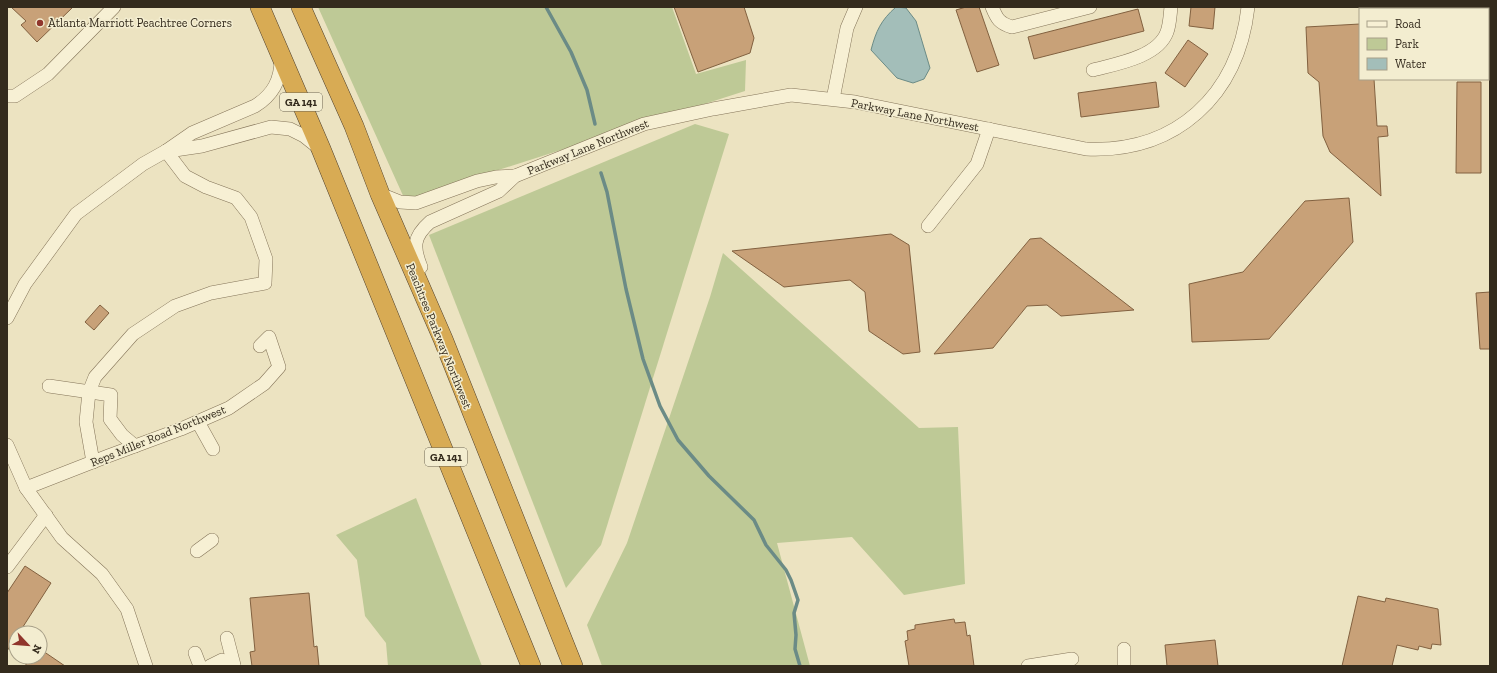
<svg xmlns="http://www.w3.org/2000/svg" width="1497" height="673" viewBox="0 0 1497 673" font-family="'Zilla Slab',serif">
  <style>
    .green { fill: #bec996 }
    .water { fill: #a3beb9; stroke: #6b8b86 }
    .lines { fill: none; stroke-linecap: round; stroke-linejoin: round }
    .stream { stroke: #6b8b86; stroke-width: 3.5 }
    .building { fill: #c8a178; stroke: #826140 }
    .minor-casing { stroke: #847459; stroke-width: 14 }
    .highway-casing { stroke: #52422e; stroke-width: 20 }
    .minor { stroke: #f7f0d4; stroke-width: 13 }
    .highway { stroke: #d8ab54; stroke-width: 19 }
    .poi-dot { fill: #90352c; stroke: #f3edd0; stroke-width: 1.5 }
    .labels { text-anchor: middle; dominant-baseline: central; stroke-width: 3; stroke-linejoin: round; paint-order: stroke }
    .shield { fill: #f3edd0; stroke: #6d6553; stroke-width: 1 }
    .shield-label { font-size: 11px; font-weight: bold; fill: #342b1d }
    .poi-label { font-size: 12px; fill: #342b1d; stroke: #f3edd0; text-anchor: start }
    .street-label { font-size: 12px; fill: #342b1d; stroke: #f3edd0 }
  </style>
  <rect width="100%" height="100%" fill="#ece3c1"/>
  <g class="green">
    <polygon points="318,7 672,7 696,74 746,60 745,91 405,200"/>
    <polygon points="695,124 729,134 601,545 566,588 429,235"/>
    <polygon points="723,253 919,428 958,427 965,584 904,595 852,537 777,543 810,666 602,666 587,625 627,543 710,297"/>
    <polygon points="416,498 482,666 388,666 386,643 365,616 357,560 336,535"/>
  </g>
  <path class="water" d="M896,7L906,8L916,21L930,68L924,79L913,83L897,78L871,50C876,31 881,20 896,7Z"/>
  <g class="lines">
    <g class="stream">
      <polyline points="546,7 571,52 587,90 595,124"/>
      <polyline points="601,173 607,192 626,289 643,359 660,406 678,440 709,476 754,520 766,545 786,570 791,580 798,600 794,613 796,635 795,649 800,666"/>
    </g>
  </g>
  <g class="building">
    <polygon points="11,7 73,7 37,42 21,25 26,21"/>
    <polygon points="674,7 744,7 754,38 750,53 698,72"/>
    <polygon points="966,7 979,7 999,65 977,72 956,10"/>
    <polygon points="1191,7 1215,7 1213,29 1189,26"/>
    <polygon points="1138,9 1144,31 1034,59 1028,37"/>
    <polygon points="1360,24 1360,79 1374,79 1377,126 1387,126 1388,136 1378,137 1381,196 1330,152 1323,136 1319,82 1308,73 1306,27"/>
    <polygon points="1188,40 1208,54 1185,87 1165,73"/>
    <polygon points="1156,82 1159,107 1081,117 1078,93"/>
    <polygon points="1457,82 1481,82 1481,173 1456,173"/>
    <polygon points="1349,198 1353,242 1269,339 1192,342 1189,284 1243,272 1305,201"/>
    <polygon points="891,234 909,245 920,352 903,354 869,331 865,292 850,280 784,287 732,251"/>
    <polygon points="1041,238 1134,310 1061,316 1047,305 1027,306 993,348 934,354 1030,239"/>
    <polygon points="1490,292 1490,349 1480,349 1476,293"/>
    <polygon points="100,305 109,313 94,330 85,322"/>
    <polygon points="25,566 51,583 19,633 16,633 16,637 7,651 7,593"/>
    <polygon points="309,593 314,647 317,646 319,666 252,666 250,652 255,651 250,598"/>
    <polygon points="1358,596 1385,602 1386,598 1438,609 1441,645 1432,644 1431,649 1419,646 1418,650 1397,645 1392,666 1342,666"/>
    <polygon points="954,619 955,623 965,622 967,636 970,635 974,666 909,666 905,641 908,640 907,631 915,629 915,625"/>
    <polygon points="1215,640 1218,666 1167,666 1165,645"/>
    <polygon points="40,649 65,666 25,666 31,657 40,657"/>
  </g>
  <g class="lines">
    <g class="minor-casing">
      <g id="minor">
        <path d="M992,7C997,19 999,23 1012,27L1090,7"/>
        <path d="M1093,70C1116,64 1158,57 1167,32C1170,24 1170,15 1171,7"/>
        <polyline points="7,96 15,96 48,74 114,7"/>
        <polyline points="833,99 847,28 856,7"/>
        <polyline points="168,151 202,146 271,127 290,129 304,136 319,148"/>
        <polyline points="380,194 400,202 416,203 477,181 496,177 515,176"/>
        <polyline points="928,226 977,164 989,129"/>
        <path d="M421,267C413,247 413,237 430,222L499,191L515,176L644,124L713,109L791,95L855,102L1086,149C1176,153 1238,96 1248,7"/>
        <path d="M7,318L25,284L76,214L143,164L166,151L192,133L255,106C273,95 281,80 281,59"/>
        <polyline points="49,386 111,395 110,419 122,435 135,446"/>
        <polyline points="198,422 213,449"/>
        <polyline points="7,445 26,488 62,538 102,574 127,609 146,666"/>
        <polyline points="93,462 86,422 89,392 95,377 133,334 175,306 211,293 265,283 266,259 251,217 236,198 206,187 185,176 166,151"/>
        <polyline points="26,488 108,456 181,429 229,408 264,384 279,367 269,337 260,346"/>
        <polyline points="197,551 212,540"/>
        <polyline points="7,567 46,515"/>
        <polyline points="227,638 234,665"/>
        <polyline points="1124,649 1124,666"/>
        <polyline points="195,653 200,666"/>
        <polyline points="210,666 222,660 234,666"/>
        <polyline points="1028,666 1072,659"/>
      </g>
    </g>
    <g class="highway-casing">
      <g id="highway">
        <polyline points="260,7 321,149 531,666"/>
        <polyline points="301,7 354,126 380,194 443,339 573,666"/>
      </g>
    </g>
    <use href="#minor" class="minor"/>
    <use href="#highway" class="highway"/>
  </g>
  <circle class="poi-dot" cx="40" cy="23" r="4"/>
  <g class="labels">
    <g class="shield">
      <rect x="280" y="93" width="42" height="18" rx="3"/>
      <rect x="425" y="448" width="42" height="18" rx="3"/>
    </g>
    <g class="shield-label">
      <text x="301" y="102">GA 141</text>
      <text x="446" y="457">GA 141</text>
    </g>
    <g class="poi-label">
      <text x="48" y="23">Atlanta Marriott Peachtree Corners</text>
    </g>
    <g class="street-label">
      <text transform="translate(915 115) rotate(11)">Parkway Lane Northwest</text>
      <text transform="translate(588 147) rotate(-22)">Parkway Lane Northwest</text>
      <text transform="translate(439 336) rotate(68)">Peachtree Parkway Northwest</text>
      <text transform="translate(158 436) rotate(-22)">Reps Miller Road Northwest</text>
    </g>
  </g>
  <rect width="1497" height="673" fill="none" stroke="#342b1d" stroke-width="16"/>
  <rect x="1359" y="8" width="130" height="72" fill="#f3edd0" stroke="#a79f88"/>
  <rect x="1367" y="21" width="20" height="6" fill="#f7f0d4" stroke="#a79f88"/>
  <text x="1395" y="28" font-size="12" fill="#342b1d">Road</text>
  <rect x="1367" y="38" width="20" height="12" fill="#bec996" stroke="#a79f88"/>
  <text x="1395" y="48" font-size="12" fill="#342b1d">Park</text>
  <rect x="1367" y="58" width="20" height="12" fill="#a3beb9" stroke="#a79f88"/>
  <text x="1395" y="68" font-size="12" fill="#342b1d">Water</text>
  <g transform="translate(28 645) rotate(116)"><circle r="19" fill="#f3edd0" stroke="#a79f88"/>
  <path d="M0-3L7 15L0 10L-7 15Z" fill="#90352c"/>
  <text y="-6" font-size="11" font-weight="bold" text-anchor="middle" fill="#342b1d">N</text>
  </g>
</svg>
